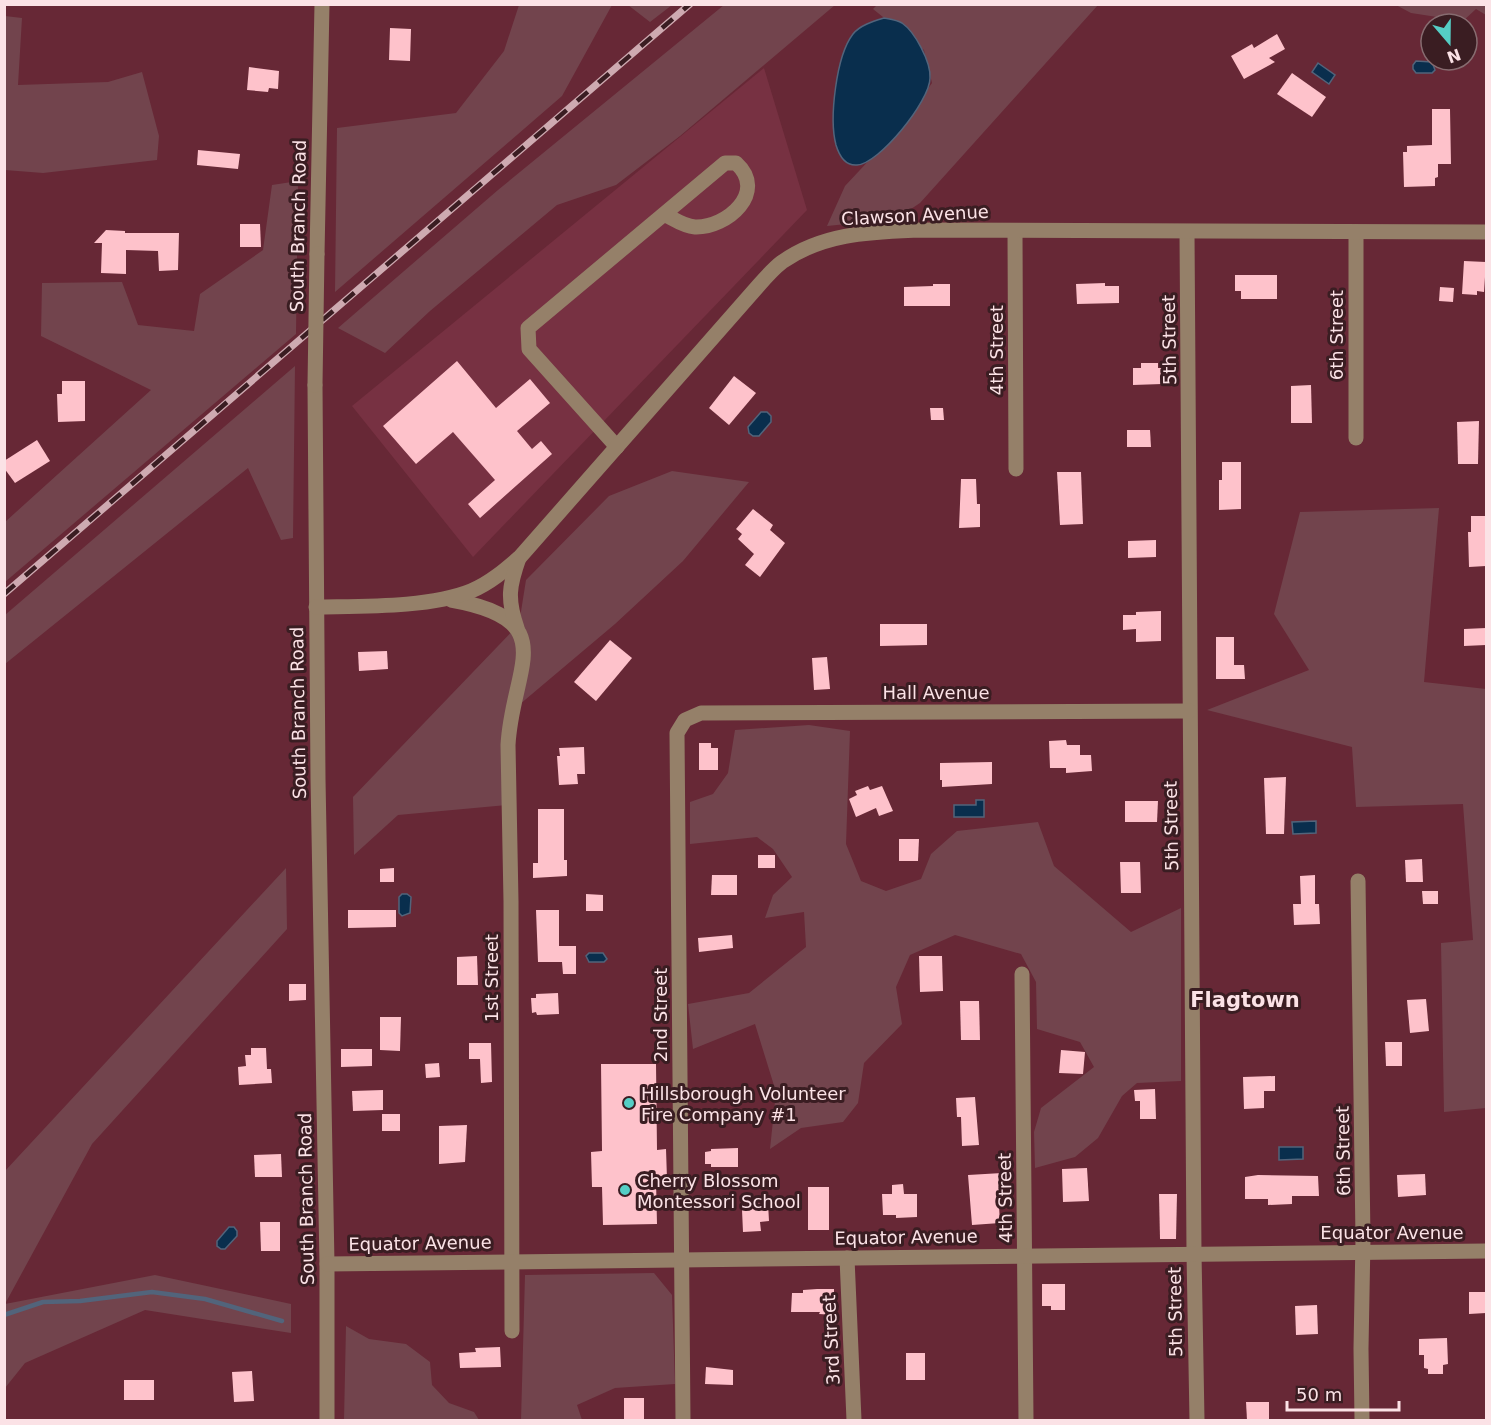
<svg xmlns="http://www.w3.org/2000/svg" width="1491" height="1425" viewBox="0 0 1491 1425" font-family="'DejaVu Sans',sans-serif">
  <style>
    .built { fill: #773142 }
    .green { fill: #72444d }
    .water { fill: #092e4d; stroke: #52647b; stroke-width: 1.5 }
    .lines { fill: none; stroke-linecap: round; stroke-linejoin: round }
    .stream { stroke: #52647b; stroke-width: 4.5 }
    .building { fill: #fec2cb }
    .minor { stroke: #958069; stroke-width: 15 }
    .rail-casing { stroke: #ceaab1; stroke-width: 7 }
    .rail { stroke: #3a1d22; stroke-width: 4.5; stroke-dasharray: 14; stroke-linecap: butt }
    .minor-bridge { stroke: #958069; stroke-width: 15 }
    .poi-dot { fill: #55cec5; stroke: #3a1d22; stroke-width: 2 }
    .labels { text-anchor: middle; dominant-baseline: central; stroke-width: 6; stroke-linejoin: round; paint-order: stroke }
    .street-label { font-size: 18px; fill: #fbe2e6; stroke: #3a1d22 }
    .poi-label { font-size: 18px; fill: #fbe2e6; stroke: #3a1d22; text-anchor: start }
    .quarter-label { font-size: 21px; font-weight: bold; fill: #fbe2e6; stroke: #3a1d22 }
  </style>
  <rect width="100%" height="100%" fill="#672836"/>
  <polygon class="built" points="764,68 807,210 473,557 352,406"/>
  <g class="green">
    <polygon points="519,5 612,5 562,96 335,292 337,128 456,113 504,51"/>
    <polygon points="628,5 672,5 650,22"/>
    <polygon points="724,5 835,5 680,136 616,185 557,205 430,311 385,353 338,328 498,190"/>
    <polygon points="877,5 1098,5 920,203 896,219 827,226 845,186 902,125 932,83 924,50 873,9"/>
    <polygon points="1396,5 1486,5 1486,15 1476,9 1463,21 1411,13"/>
    <polygon points="5,16 22,18 18,85 108,82 142,72 159,136 157,160 43,173 5,170"/>
    <polygon points="298,181 296,334 5,582 5,522 151,390 41,336 42,283 122,282 138,325 194,331 200,294 263,250 272,185"/>
    <polygon points="295,366 293,538 281,540 248,468 5,664 5,615"/>
    <polygon points="672,471 749,482 683,561 615,624 507,715 507,805 398,815 354,855 353,797 519,624 526,580 609,496"/>
    <polygon points="1439,508 1424,682 1486,689 1486,1108 1444,1112 1441,943 1473,940 1463,804 1356,807 1352,747 1207,710 1309,670 1274,614 1300,512"/>
    <polygon points="809,725 850,731 846,844 861,881 886,891 921,879 931,854 957,831 1038,822 1054,866 1131,932 1181,908 1181,1081 1137,1083 1122,1096 1098,1138 1075,1157 1035,1168 1034,1132 1041,1108 1094,1067 1080,1042 1037,1029 1036,982 1021,954 955,935 910,955 896,987 902,1024 864,1063 858,1103 843,1122 801,1128 770,1149 776,1092 755,1024 693,1049 688,1004 749,993 806,947 804,912 765,918 773,895 792,877 773,849 757,837 690,844 690,802 713,794 728,773 735,730"/>
    <polygon points="286,868 287,929 92,1144 5,1304 155,1275 291,1304 291,1333 145,1310 25,1363 5,1388 5,1171"/>
    <polygon points="654,1273 672,1295 675,1384 615,1388 577,1405 582,1420 521,1420 525,1275"/>
    <polygon points="346,1326 369,1339 406,1344 430,1362 432,1385 449,1403 474,1412 479,1420 344,1420"/>
  </g>
  <g class="water">
    <path d="M884,18C889,19 897,20 902,23C915,32 931,62 930,78C930,101 879,164 857,165C845,166 839,155 836,145C829,119 836,56 853,34C860,25 874,21 884,18Z"/>
    <polygon points="1416,61 1432,62 1435,70 1432,73 1416,73 1413,69 1413,65"/>
    <polygon points="1318,63 1335,75 1329,84 1312,72"/>
    <polygon points="761,412 767,412 771,416 771,422 759,436 753,436 749,433 748,427"/>
    <polygon points="976,800 984,800 984,817 954,817 954,805 976,805"/>
    <polygon points="1316,821 1316,833 1293,834 1292,822"/>
    <polygon points="402,894 407,894 411,897 410,913 402,916 399,913 399,897"/>
    <polygon points="589,953 603,953 607,959 604,962 589,962 586,956"/>
    <polygon points="1279,1147 1303,1147 1303,1159 1279,1160"/>
    <polygon points="229,1227 234,1227 237,1231 237,1236 225,1249 221,1249 217,1246 217,1241"/>
  </g>
  <g class="lines">
    <polyline class="stream" points="4,1315 43,1302 80,1301 152,1292 205,1299 282,1321"/>
  </g>
  <g class="building">
    <polygon points="390,28 411,29 410,61 389,60"/>
    <polygon points="1277,34 1285,49 1269,58 1275,62 1244,79 1231,56 1252,44 1254,48"/>
    <polygon points="249,67 279,71 278,89 269,88 268,92 247,90"/>
    <polygon points="1292,73 1326,97 1312,117 1277,94"/>
    <polygon points="1432,109 1450,109 1451,164 1438,164 1438,177 1435,178 1435,186 1404,187 1403,152 1407,152 1407,146 1432,145"/>
    <polygon points="198,150 240,154 238,169 197,165"/>
    <polygon points="240,224 260,224 261,247 240,247"/>
    <polygon points="106,230 125,231 125,233 179,233 178,270 159,271 158,251 126,250 126,274 101,273 102,243 94,243"/>
    <polygon points="1464,261 1486,262 1484,292 1477,291 1477,295 1462,294"/>
    <polygon points="1235,275 1277,275 1277,299 1241,299 1241,291 1235,291"/>
    <polygon points="1105,283 1105,286 1119,286 1119,303 1077,304 1076,284"/>
    <polygon points="933,284 950,284 950,306 904,306 904,287 933,286"/>
    <polygon points="1440,287 1454,288 1453,302 1439,301"/>
    <polygon points="457,361 496,408 530,379 550,403 517,431 532,449 541,441 552,454 480,518 468,504 495,480 453,432 416,464 383,426"/>
    <polygon points="1141,363 1158,363 1158,368 1162,368 1162,384 1133,385 1133,368 1141,368"/>
    <polygon points="734,376 756,393 729,425 709,408"/>
    <polygon points="62,381 85,381 85,421 58,422 57,394 62,394"/>
    <polygon points="1311,385 1312,423 1291,423 1291,386"/>
    <polygon points="930,408 943,408 944,420 931,420"/>
    <polygon points="1479,421 1478,464 1458,464 1457,422"/>
    <polygon points="1127,430 1150,430 1151,447 1127,447"/>
    <polygon points="37,440 50,461 15,483 4,468 4,461"/>
    <polygon points="1222,462 1241,462 1241,509 1219,510 1219,480 1222,480"/>
    <polygon points="1057,472 1081,472 1083,524 1060,525"/>
    <polygon points="961,479 976,479 977,504 980,504 980,527 959,528"/>
    <polygon points="753,509 773,525 770,530 785,543 760,577 745,565 754,554 738,539 742,534 736,529"/>
    <polygon points="1471,516 1486,516 1486,566 1469,567 1468,532 1471,532"/>
    <polygon points="1156,540 1156,557 1128,558 1128,541"/>
    <polygon points="1161,611 1161,641 1136,642 1136,629 1123,630 1123,615 1136,615 1136,612"/>
    <polygon points="880,624 927,624 927,645 880,646"/>
    <polygon points="1486,628 1486,645 1464,646 1464,629"/>
    <polygon points="1216,637 1234,637 1234,665 1244,665 1245,679 1216,679"/>
    <polygon points="610,640 632,658 596,701 574,682"/>
    <polygon points="387,651 388,669 359,671 358,652"/>
    <polygon points="827,657 830,689 814,690 812,658"/>
    <polygon points="1066,740 1067,745 1080,745 1080,755 1091,755 1092,771 1066,773 1066,768 1050,768 1049,741"/>
    <polygon points="699,743 711,743 711,748 718,748 718,770 699,770"/>
    <polygon points="584,747 585,774 577,774 578,784 559,785 557,756 560,756 559,748"/>
    <polygon points="992,762 992,784 942,787 942,780 940,780 940,763"/>
    <polygon points="1286,777 1284,834 1266,834 1264,778"/>
    <polygon points="868,786 870,790 882,786 893,811 879,816 876,808 856,817 849,799 857,795 855,791"/>
    <polygon points="1125,801 1158,801 1157,822 1125,822"/>
    <polygon points="538,809 564,809 564,860 567,860 567,876 533,878 533,863 538,863"/>
    <polygon points="899,839 919,839 918,861 899,861"/>
    <rect x="758" y="855" width="17" height="13"/>
    <polygon points="1422,859 1423,882 1406,882 1405,860"/>
    <polygon points="1120,862 1140,862 1141,893 1121,893"/>
    <polygon points="394,868 394,882 380,882 380,869"/>
    <polygon points="712,875 737,875 737,895 711,895"/>
    <polygon points="1315,875 1315,904 1319,904 1320,924 1294,925 1293,904 1301,904 1300,876"/>
    <polygon points="1422,891 1438,891 1438,904 1423,904"/>
    <polygon points="586,894 603,895 603,911 586,911"/>
    <polygon points="348,910 396,910 396,927 348,928"/>
    <polygon points="536,910 559,910 559,946 576,946 576,974 563,974 562,962 538,962"/>
    <polygon points="732,935 733,948 699,952 698,938"/>
    <polygon points="477,956 478,985 457,985 457,957"/>
    <polygon points="919,956 942,956 943,991 920,992"/>
    <polygon points="289,984 306,984 306,1000 289,1001"/>
    <polygon points="558,993 559,1014 537,1015 536,1012 532,1013 531,998 536,998 536,994"/>
    <polygon points="1426,999 1429,1031 1410,1033 1407,1000"/>
    <polygon points="960,1001 979,1001 980,1040 961,1040"/>
    <polygon points="380,1017 401,1017 400,1051 380,1050"/>
    <polygon points="1385,1042 1402,1042 1402,1066 1386,1066"/>
    <polygon points="469,1043 491,1043 492,1082 481,1083 480,1059 469,1059"/>
    <polygon points="251,1048 266,1048 267,1069 271,1069 272,1083 239,1085 238,1067 246,1066 245,1055 251,1055"/>
    <polygon points="341,1049 372,1049 372,1066 341,1067"/>
    <polygon points="1061,1050 1085,1052 1083,1074 1059,1073"/>
    <polygon points="439,1063 440,1077 426,1078 425,1064"/>
    <polygon points="601,1064 656,1064 657,1150 666,1149 667,1179 656,1180 657,1224 603,1225 602,1187 592,1187 591,1152 602,1151"/>
    <polygon points="1275,1076 1275,1091 1264,1091 1264,1108 1244,1109 1243,1077"/>
    <polygon points="1155,1089 1156,1119 1140,1119 1140,1101 1135,1101 1134,1090"/>
    <polygon points="383,1090 383,1110 353,1111 352,1091"/>
    <polygon points="975,1097 979,1145 962,1146 961,1117 957,1117 956,1098"/>
    <rect x="382" y="1114" width="18" height="17"/>
    <polygon points="467,1125 465,1162 439,1164 439,1126"/>
    <polygon points="738,1148 738,1167 711,1167 711,1164 705,1164 705,1152 711,1151 711,1149"/>
    <polygon points="281,1154 282,1177 255,1177 254,1155"/>
    <polygon points="1087,1168 1089,1201 1063,1202 1062,1169"/>
    <polygon points="1002,1173 1004,1206 999,1206 1000,1223 972,1225 968,1175"/>
    <polygon points="1425,1174 1426,1195 1398,1197 1397,1175"/>
    <polygon points="1258,1175 1318,1176 1319,1196 1292,1196 1292,1204 1268,1205 1268,1199 1245,1199 1245,1177"/>
    <polygon points="903,1184 904,1194 917,1194 917,1217 896,1218 896,1215 883,1215 882,1194 892,1194 892,1185"/>
    <rect x="808" y="1187" width="21" height="43"/>
    <polygon points="1159,1194 1177,1194 1176,1239 1160,1239"/>
    <polygon points="768,1203 769,1221 760,1222 761,1231 743,1232 742,1210 751,1210 751,1204"/>
    <polygon points="260,1222 280,1222 280,1251 261,1251"/>
    <polygon points="1042,1284 1065,1284 1065,1310 1051,1310 1051,1306 1042,1306"/>
    <polygon points="817,1289 834,1289 834,1315 819,1314 820,1312 791,1312 792,1293 803,1293 803,1290"/>
    <polygon points="1469,1292 1486,1292 1486,1313 1469,1314"/>
    <polygon points="1317,1305 1318,1334 1296,1335 1295,1306"/>
    <polygon points="1447,1338 1448,1364 1443,1365 1443,1374 1428,1374 1428,1369 1424,1368 1424,1355 1419,1355 1419,1339"/>
    <polygon points="500,1347 501,1367 460,1368 459,1353 476,1352 475,1348"/>
    <rect x="906" y="1353" width="19" height="27"/>
    <polygon points="706,1367 733,1370 733,1385 705,1384"/>
    <polygon points="252,1371 254,1401 234,1402 232,1372"/>
    <rect x="124" y="1380" width="30" height="20"/>
    <rect x="624" y="1398" width="20" height="22"/>
    <polygon points="1246,1402 1269,1402 1269,1420 1247,1420"/>
  </g>
  <g class="lines">
    <g class="minor">
      <polyline points="1015,231 1016,469"/>
      <polyline points="1187,232 1194,1253 1197,1420"/>
      <polyline points="1356,232 1356,438"/>
      <polyline points="317,254 322,4"/>
      <polyline points="315,385 318,779 327,1264 327,1420"/>
      <path d="M617,447L529,349L528,328L725,163H736C768,192 727,228 695,227C683,226 674,219 664,214"/>
      <path d="M451,600C564,620 512,667 508,745L511,901L512,1331"/>
      <path d="M316,607C361,606 429,608 471,591C490,583 505,570 520,557L759,285C766,277 774,268 782,262C823,233 870,232 918,230L1486,232"/>
      <path d="M517,628C507,599 509,586 519,558"/>
      <polyline points="1358,881 1363,1239 1361,1349 1362,1420"/>
      <polyline points="1022,974 1026,1420"/>
      <polyline points="847,1258 854,1420"/>
      <polyline points="327,1264 1486,1251"/>
      <polyline points="683,1420 677,733 685,720 701,713 1189,711"/>
    </g>
    <g class="rail-casing">
      <polyline id="rail" points="4,594 690,4"/>
    </g>
    <use href="#rail" class="rail"/>
    <polyline class="minor-bridge" points="315,385 317,254"/>
  </g>
  <g class="poi-dot">
    <circle cx="629" cy="1103" r="6"/>
    <circle cx="625" cy="1190" r="6"/>
  </g>
  <g class="labels">
    <g class="street-label">
      <text transform="translate(915 215) rotate(-3)">Clawson Avenue</text>
      <text transform="translate(298 226) rotate(-89)">South Branch Road</text>
      <text transform="translate(1336 335) rotate(-90)">6th Street</text>
      <text transform="translate(1169 340) rotate(-91)">5th Street</text>
      <text transform="translate(996 350) rotate(-90)">4th Street</text>
      <text x="936" y="692">Hall Avenue</text>
      <text transform="translate(298 713) rotate(-91)">South Branch Road</text>
      <text transform="translate(1171 826) rotate(-91)">5th Street</text>
      <text transform="translate(491 978) rotate(-90)">1st Street</text>
      <text transform="translate(660 1015) rotate(-90)">2nd Street</text>
      <text transform="translate(1343 1151) rotate(-91)">6th Street</text>
      <text transform="translate(1005 1198) rotate(-91)">4th Street</text>
      <text transform="translate(306 1199) rotate(-91)">South Branch Road</text>
      <text x="1392" y="1232">Equator Avenue</text>
      <text transform="translate(906 1237) rotate(-1)">Equator Avenue</text>
      <text transform="translate(420 1243) rotate(-1)">Equator Avenue</text>
      <text transform="translate(1175 1312) rotate(-91)">5th Street</text>
      <text transform="translate(831 1340) rotate(-93)">3rd Street</text>
    </g>
    <g class="poi-label">
      <text x="641" y="1093">Hillsborough Volunteer<tspan x="641" dy="21">Fire Company #1</tspan></text>
      <text x="637" y="1180">Cherry Blossom<tspan x="637" dy="21">Montessori School</tspan></text>
    </g>
    <g class="quarter-label">
      <text x="1245" y="1000">Flagtown</text>
    </g>
  </g>
  <rect width="1491" height="1425" fill="none" stroke="#fbe2e6" stroke-width="12"/>
  <g transform="translate(1449 42) rotate(160)"><circle r="28" fill="#3a1d22" stroke="#876c70" stroke-width="1.5"/>
  <path d="M0-4.5L10 22L0 15L-10 22Z" fill="#55cec5"/>
  <text y="-9" font-size="16" font-weight="bold" text-anchor="middle" fill="#fbe2e6">N</text>
  </g>
  <path d="M1287 1401v9h112v-9" fill="none" stroke="#fbe2e6" stroke-width="3"/>
  <text x="1296" y="1401" font-size="18" fill="#fbe2e6" stroke="#3a1d22" stroke-width="4.5" paint-order="stroke">50 m</text>
</svg>
